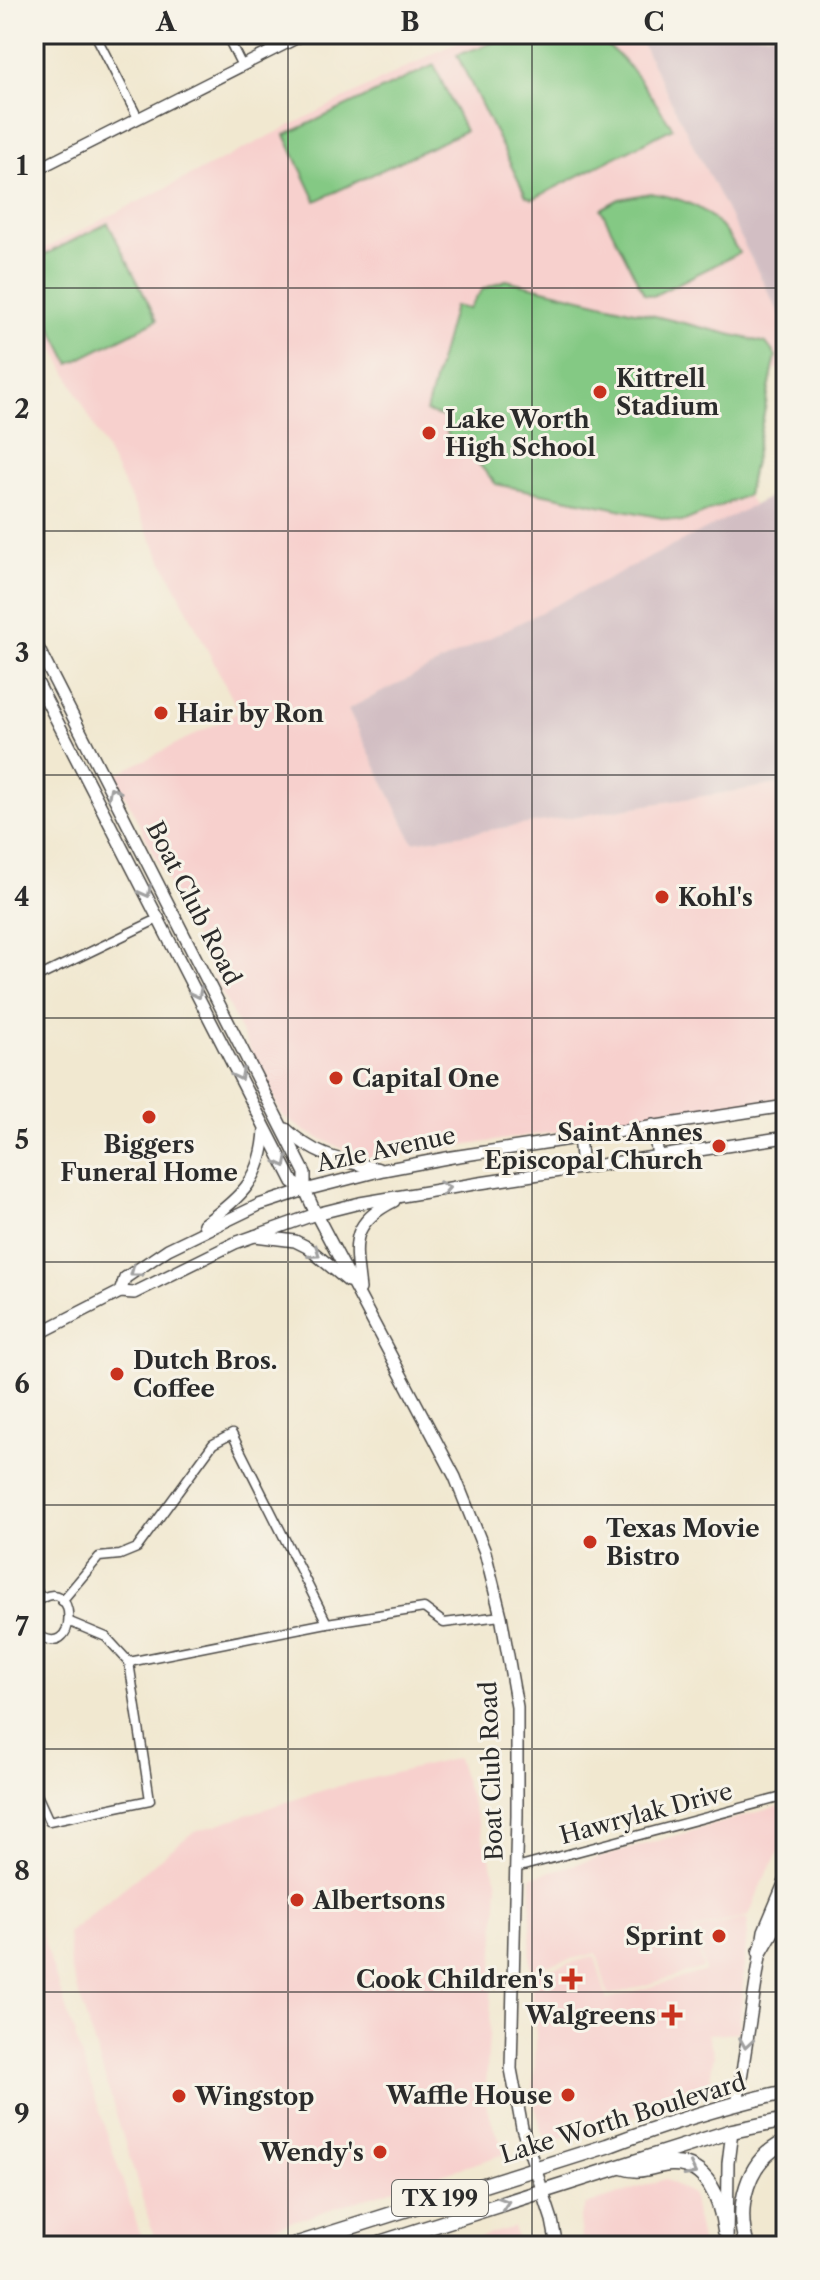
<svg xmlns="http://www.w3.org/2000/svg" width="820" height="2280" viewBox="0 0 820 2280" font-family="'Libre Caslon Text',serif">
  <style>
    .built { fill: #f7d0cd }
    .industrial { fill: #d2bec3 }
    .green { fill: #84c984; stroke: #587a58; stroke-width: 2 }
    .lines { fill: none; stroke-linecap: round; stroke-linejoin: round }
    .minor-casing { stroke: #494744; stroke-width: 11 }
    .tertiary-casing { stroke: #494744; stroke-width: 13 }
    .secondary-casing { stroke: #494744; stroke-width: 14 }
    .trunk-casing { stroke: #494744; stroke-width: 17 }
    .motorway-casing { stroke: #494744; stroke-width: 17 }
    .minor { stroke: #fff; stroke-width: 8 }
    .tertiary { stroke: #fff; stroke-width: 10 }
    .secondary { stroke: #fff; stroke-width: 11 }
    .trunk { stroke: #fff; stroke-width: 14 }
    .motorway { stroke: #fff; stroke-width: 14 }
    .oneway { stroke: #a0a0a0 }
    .grid { fill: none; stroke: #2b2b2b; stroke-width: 2; stroke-opacity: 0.55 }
    .poi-dot { fill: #c8321e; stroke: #f7f3e8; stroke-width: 3 }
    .labels { text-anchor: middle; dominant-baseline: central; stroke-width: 6; stroke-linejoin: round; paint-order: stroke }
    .shield { fill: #f7f3e8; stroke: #686764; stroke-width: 2 }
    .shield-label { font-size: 22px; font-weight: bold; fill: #2b2b2b }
    .poi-label { font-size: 24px; font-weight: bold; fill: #2b2b2b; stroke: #f7f3e8; text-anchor: start }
    .street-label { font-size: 24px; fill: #2b2b2b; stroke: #f7f3e8 }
    .neatline { fill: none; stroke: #2b2b2b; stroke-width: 3 }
    .grid-label { font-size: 26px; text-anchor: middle; font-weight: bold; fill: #2b2b2b }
  </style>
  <rect width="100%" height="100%" fill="#f7f3e8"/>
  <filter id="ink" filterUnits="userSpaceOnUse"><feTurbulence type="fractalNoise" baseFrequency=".0125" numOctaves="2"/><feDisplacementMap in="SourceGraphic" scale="16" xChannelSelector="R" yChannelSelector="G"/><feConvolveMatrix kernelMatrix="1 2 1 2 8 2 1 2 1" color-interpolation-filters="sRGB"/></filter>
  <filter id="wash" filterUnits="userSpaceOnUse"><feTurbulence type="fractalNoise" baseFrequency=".006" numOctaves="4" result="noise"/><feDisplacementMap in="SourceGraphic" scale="32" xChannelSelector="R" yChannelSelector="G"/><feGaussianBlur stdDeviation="1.8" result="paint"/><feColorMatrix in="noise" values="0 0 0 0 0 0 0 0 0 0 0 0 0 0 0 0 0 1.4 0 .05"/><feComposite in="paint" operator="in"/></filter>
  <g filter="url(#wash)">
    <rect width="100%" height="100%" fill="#f1e8d0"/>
    <g class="built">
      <polygon points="473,34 637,34 786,327 786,365 774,371 747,495 754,506 348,709 413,842 786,783 786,1098 380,1158 358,1156 306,1132 282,1115 115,775 239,712 34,308 34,254"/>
      <polygon points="457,1758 498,1883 485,2103 505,2154 214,2246 157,2246 70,1966 68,1933 193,1832 327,1789"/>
      <polygon points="786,1804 786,1840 762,1882 749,1916 694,1929 703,1968 608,1996 597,1953 530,1969 531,1877"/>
      <polygon points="34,1911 144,2246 34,2246"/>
      <polygon points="748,1918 739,2032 708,2034 714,2055 708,2089 677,2102 551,2142 542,2132 533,2099 536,2039 531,1974 595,1956 607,1999 705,1971 696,1930"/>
      <polygon points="665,2179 692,2194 702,2246 583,2246 580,2219 586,2205"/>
      <polygon points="513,2227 519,2246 451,2246"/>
    </g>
    <g class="industrial">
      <polygon points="637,34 786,34 786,327"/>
      <polygon points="782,491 786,499 786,783 413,842 348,709"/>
    </g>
    <g class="green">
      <path d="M518,34H590C627,54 649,94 673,128L533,199L526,196L457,55Z"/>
      <polygon points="434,65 465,131 316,201 285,135"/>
      <path d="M650,193C695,200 716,213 739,253L653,296L644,294L601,209L619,199Z"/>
      <polygon points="108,223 157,320 70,364 34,293 34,260"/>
      <polygon points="506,280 766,343 776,356 747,495 682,522 496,484 465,448 450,438 447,432 448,418 426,412 454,306 468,309 483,289"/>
    </g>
  </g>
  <g filter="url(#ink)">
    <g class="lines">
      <g class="minor-casing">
        <g id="minor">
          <polyline points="95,34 138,118"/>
          <polyline points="226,34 242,66"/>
          <polyline points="34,979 160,918"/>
          <polyline points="34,1585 41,1598"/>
          <polyline points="62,1601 99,1557 120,1555 137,1548 213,1444 232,1434 327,1623"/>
          <path d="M34,1604C79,1565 81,1669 34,1632"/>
          <polyline points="70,1622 106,1637 129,1662 327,1623 424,1608 444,1623 501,1616"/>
          <polyline points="34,1788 49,1821 150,1800 129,1662"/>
          <polyline points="516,1868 786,1796"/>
        </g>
      </g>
      <g class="tertiary-casing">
        <polyline id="tertiary" points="34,171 305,34"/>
      </g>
      <g class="secondary-casing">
        <g id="secondary">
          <polyline points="34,640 305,1173 305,1190 316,1214 455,1477 485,1552 501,1616 517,1707 517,1815 511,2069 522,2128 552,2220 557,2246"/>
          <polyline points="34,676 293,1182 305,1190"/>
          <polyline points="653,1125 658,1156"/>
          <path d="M286,1129C316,1157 340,1160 379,1169"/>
          <polyline points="579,1137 582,1167"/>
          <path d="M204,1224C242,1197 263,1177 265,1129"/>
          <polyline points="255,1236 295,1241 307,1247 348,1281"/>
          <path d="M360,1289C355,1245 348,1224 394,1201"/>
          <polyline points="120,1292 125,1278 168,1249 259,1205 305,1190 383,1170 452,1157 786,1106"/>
          <polyline points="34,1336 120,1292 134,1293 235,1243 316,1214 360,1203 480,1183 786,1137"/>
          <polyline points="737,2104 764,1931 786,1879"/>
          <polyline points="727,2246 728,2163 732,2131"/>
        </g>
      </g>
      <g class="trunk-casing">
        <g id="trunk">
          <path d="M622,2167C643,2174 650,2165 671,2164C708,2162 721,2201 725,2231"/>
          <path d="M291,2246L607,2146C665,2124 725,2105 786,2092"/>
          <polyline points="370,2246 732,2131 786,2120"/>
        </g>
      </g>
      <g class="motorway-casing">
        <g id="motorway">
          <polyline points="760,1952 786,1907"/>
          <path d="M747,2246C735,2208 746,2159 786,2142"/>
        </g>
      </g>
      <use href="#minor" class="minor"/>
      <use href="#tertiary" class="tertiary"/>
      <use href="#secondary" class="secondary"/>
      <use href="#trunk" class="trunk"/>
      <use href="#motorway" class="motorway"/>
    </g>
    <defs><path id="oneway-chevron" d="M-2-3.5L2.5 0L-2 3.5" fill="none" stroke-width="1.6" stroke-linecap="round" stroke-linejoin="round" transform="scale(2)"/></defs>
    <g class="oneway">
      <use href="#oneway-chevron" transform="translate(113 792) rotate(-117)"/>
      <use href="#oneway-chevron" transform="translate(146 892) rotate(62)"/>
      <use href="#oneway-chevron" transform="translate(197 993) rotate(63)"/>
      <use href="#oneway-chevron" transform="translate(239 1075) rotate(63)"/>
      <use href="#oneway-chevron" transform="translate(283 1162) rotate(63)"/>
      <use href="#oneway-chevron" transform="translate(445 1188) rotate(-10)"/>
      <use href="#oneway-chevron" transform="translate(315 1253) rotate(35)"/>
      <use href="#oneway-chevron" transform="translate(135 1272) rotate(143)"/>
      <use href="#oneway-chevron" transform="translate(746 2043) rotate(99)"/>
      <use href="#oneway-chevron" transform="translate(691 2171) rotate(27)"/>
      <use href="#oneway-chevron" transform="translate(504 2203) rotate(-18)"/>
    </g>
  </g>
  <path class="grid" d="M288,34V2246M532,34V2246M34,288H786M34,531H786M34,775H786M34,1018H786M34,1262H786M34,1505H786M34,1749H786M34,1992H786"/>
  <g class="poi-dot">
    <circle cx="600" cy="392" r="8"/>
    <circle cx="429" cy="433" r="8"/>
    <circle cx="161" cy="713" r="8"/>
    <circle cx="662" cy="897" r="8"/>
    <circle cx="336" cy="1078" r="8"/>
    <circle cx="149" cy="1117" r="8"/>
    <circle cx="719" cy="1146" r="8"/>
    <circle cx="117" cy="1374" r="8"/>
    <circle cx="590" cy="1542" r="8"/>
    <circle cx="297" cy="1900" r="8"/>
    <circle cx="719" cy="1936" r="8"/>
    <path d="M568 1967h8v8h8v8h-8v8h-8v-8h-8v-8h8z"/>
    <path d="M668 2003h8v8h8v8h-8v8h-8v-8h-8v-8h8z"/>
    <circle cx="568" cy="2095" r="8"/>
    <circle cx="179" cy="2096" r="8"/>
    <circle cx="380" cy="2152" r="8"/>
  </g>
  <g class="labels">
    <rect class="shield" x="392" y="2180" width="96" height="36" rx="6"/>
    <g class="shield-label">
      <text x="440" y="2198">TX 199</text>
    </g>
    <g class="poi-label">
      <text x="616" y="378">Kittrell<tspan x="616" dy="28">Stadium</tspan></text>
      <text x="445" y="419">Lake Worth<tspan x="445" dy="28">High School</tspan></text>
      <text x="177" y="713">Hair by Ron</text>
      <text x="678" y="897">Kohl's</text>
      <text x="352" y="1078">Capital One</text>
      <text x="703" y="1132" text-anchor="end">Saint Annes<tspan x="703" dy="28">Episcopal Church</tspan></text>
      <text x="149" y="1144" text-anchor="middle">Biggers<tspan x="149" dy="28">Funeral Home</tspan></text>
      <text x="133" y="1360">Dutch Bros.<tspan x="133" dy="28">Coffee</tspan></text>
      <text x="606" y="1528">Texas Movie<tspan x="606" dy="28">Bistro</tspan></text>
      <text x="313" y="1900">Albertsons</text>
      <text x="703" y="1936" text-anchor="end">Sprint</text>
      <text x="554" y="1979" text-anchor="end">Cook Children's</text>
      <text x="656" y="2015" text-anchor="end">Walgreens</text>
      <text x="552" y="2095" text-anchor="end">Waffle House</text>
      <text x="195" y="2096">Wingstop</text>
      <text x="364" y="2152" text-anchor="end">Wendy's</text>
    </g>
    <g class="street-label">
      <text transform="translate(194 903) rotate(63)">Boat Club Road</text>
      <text transform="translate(386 1149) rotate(-12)">Azle Avenue</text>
      <text transform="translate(491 1771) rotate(-92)">Boat Club Road</text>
      <text transform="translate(646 1813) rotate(-15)">Hawrylak Drive</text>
      <text transform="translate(623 2118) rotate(-17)">Lake Worth Boulevard</text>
    </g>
  </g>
  <rect width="820" height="2280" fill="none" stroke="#f7f3e8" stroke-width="88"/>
  <rect x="44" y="44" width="732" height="2192" class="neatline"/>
  <g class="grid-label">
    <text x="166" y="31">A</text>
    <text x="410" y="31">B</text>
    <text x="654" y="31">C</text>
    <text x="22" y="175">1</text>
    <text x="22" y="418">2</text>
    <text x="22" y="662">3</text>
    <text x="22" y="906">4</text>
    <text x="22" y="1149">5</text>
    <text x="22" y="1393">6</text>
    <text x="22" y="1636">7</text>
    <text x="22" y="1880">8</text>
    <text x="22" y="2123">9</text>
  </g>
</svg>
